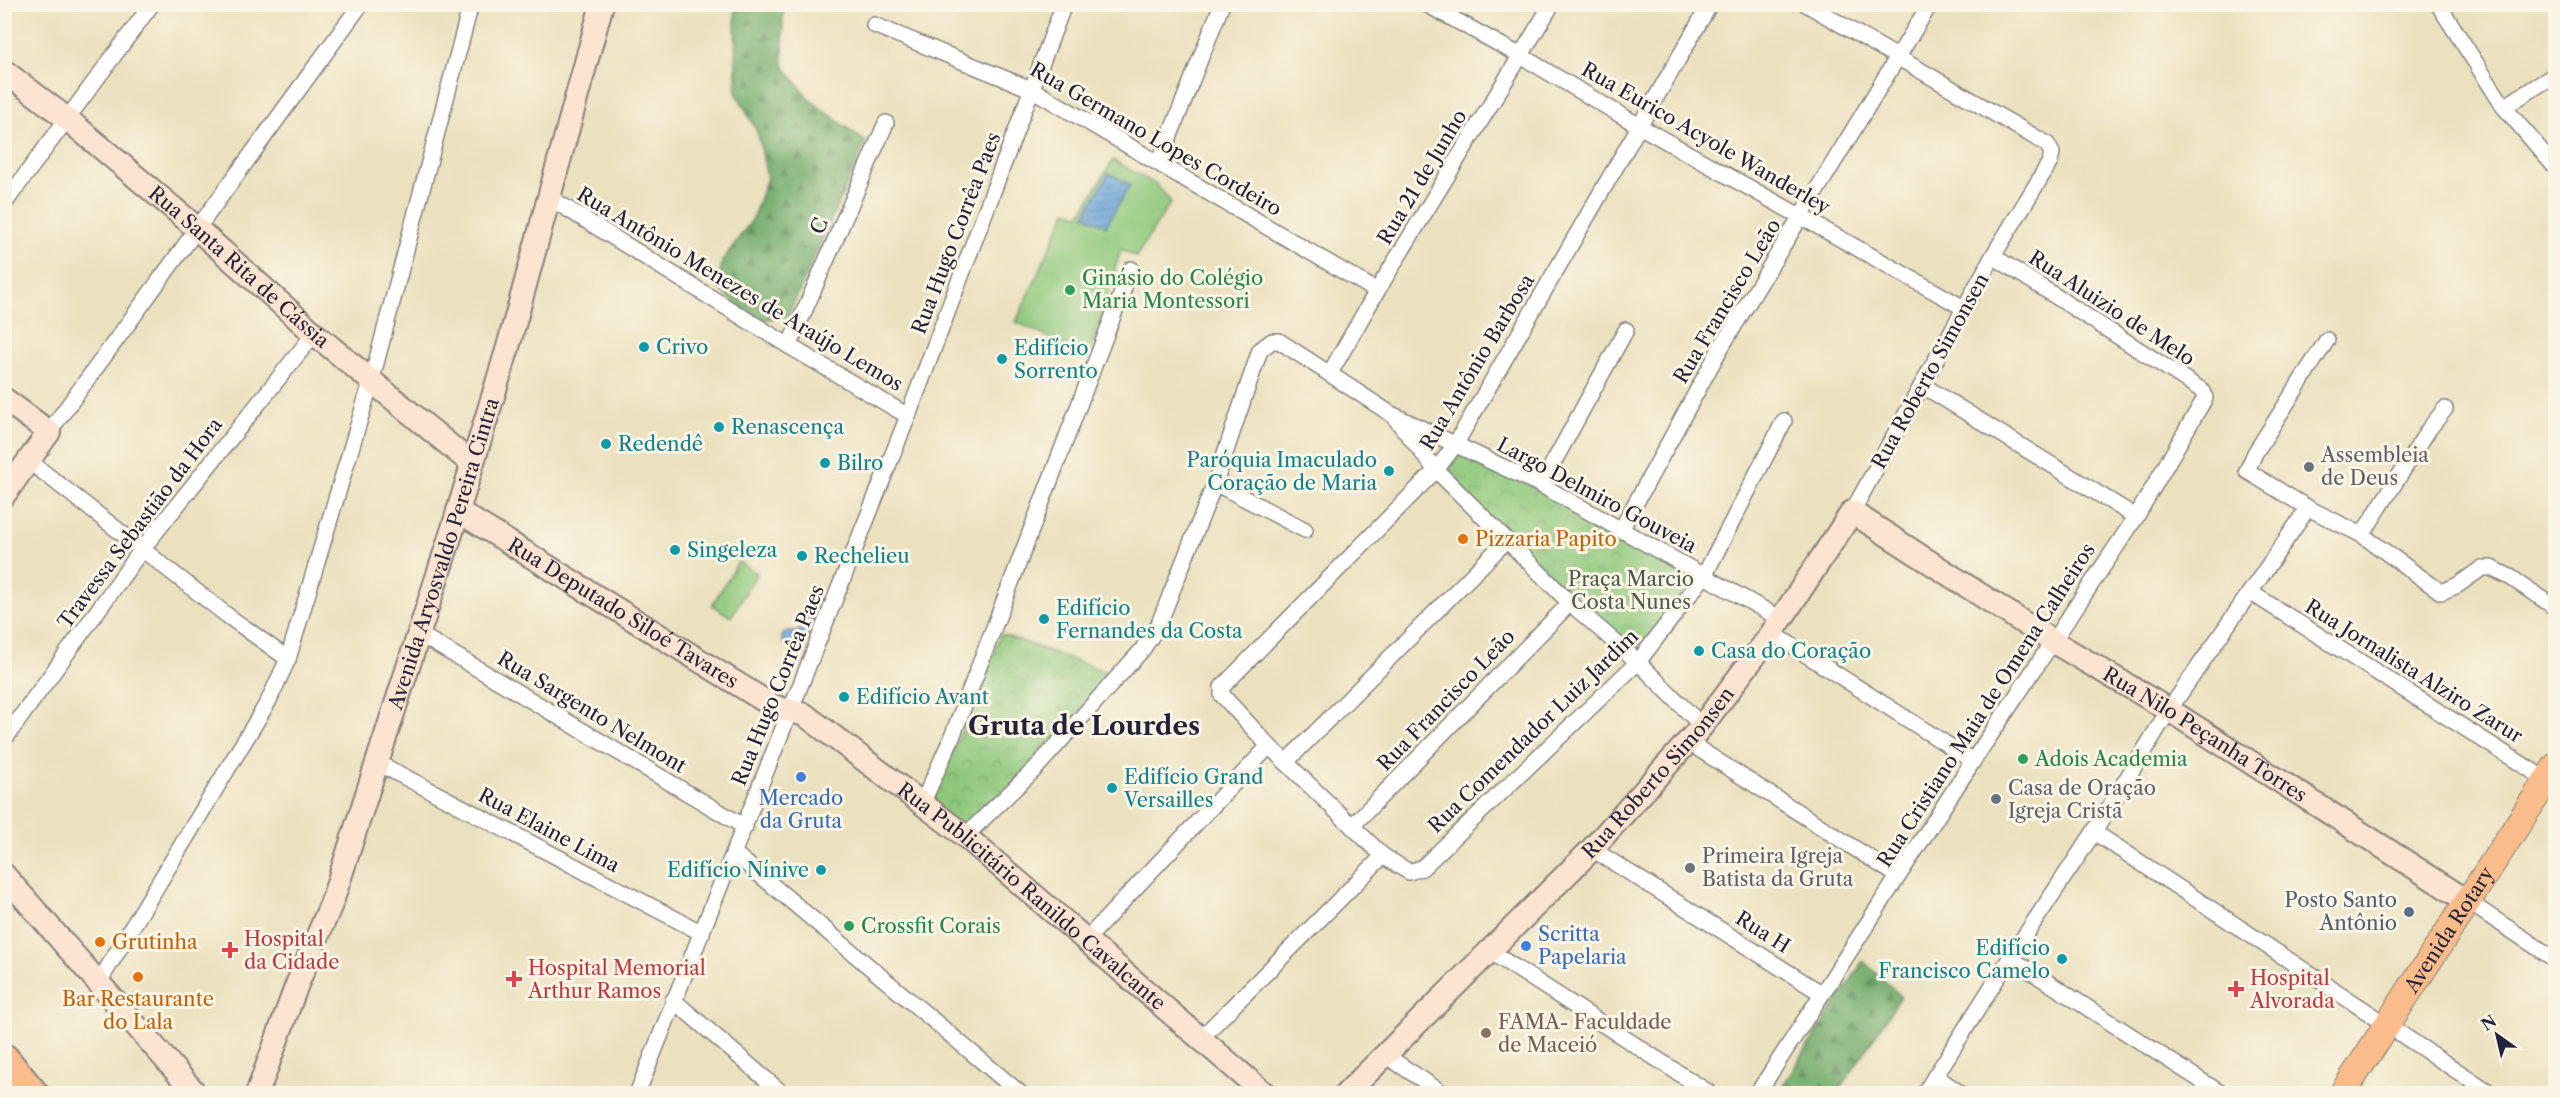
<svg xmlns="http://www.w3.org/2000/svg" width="2560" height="1098" viewBox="0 0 2560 1098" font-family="'Libre Caslon Text',serif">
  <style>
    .forest { fill: url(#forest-firs); stroke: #4a6754; stroke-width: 1.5 }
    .park { fill: url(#park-crowns); stroke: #58755c; stroke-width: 1.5 }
    .garden { fill: #8ec87c; stroke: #58755c; stroke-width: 1.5 }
    .water { fill: url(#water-rules); stroke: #44628a; stroke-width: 1.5 }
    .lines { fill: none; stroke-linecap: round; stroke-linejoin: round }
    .street-casing { stroke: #86827d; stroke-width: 18 }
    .secondary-casing { stroke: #86827d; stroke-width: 26 }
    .primary-casing { stroke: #86827d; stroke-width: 28 }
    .highway-casing { stroke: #86827d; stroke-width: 32 }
    .street { stroke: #fff; stroke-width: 15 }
    .secondary { stroke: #fde4d0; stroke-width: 22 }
    .primary { stroke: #f9bc8a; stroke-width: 26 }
    .highway { stroke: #f9bc8a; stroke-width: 28 }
    .leisure-dot { fill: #2e9e5b; stroke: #fcf5e5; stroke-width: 2 }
    .culture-dot { fill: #0f9aa8; stroke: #fcf5e5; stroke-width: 2 }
    .worship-dot { fill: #6b7280; stroke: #fcf5e5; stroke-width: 2 }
    .food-dot { fill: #e8710a; stroke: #fcf5e5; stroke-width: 2 }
    .shop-dot { fill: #3f7fe0; stroke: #fcf5e5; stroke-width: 2 }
    .service-dot { fill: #5c6f8a; stroke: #fcf5e5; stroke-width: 2 }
    .health-dot { fill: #e0444e; stroke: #fcf5e5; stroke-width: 2 }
    .education-dot { fill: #8d6e63; stroke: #fcf5e5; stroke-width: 2 }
    .labels { text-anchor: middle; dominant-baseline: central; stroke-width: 6; stroke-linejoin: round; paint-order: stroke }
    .street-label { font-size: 20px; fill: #22223b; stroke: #fcf5e5 }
    .leisure-label { font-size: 20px; fill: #27864d; stroke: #fcf5e5; text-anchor: start }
    .culture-label { font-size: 20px; fill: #0d838f; stroke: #fcf5e5; text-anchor: start }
    .worship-label { font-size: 20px; fill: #5b616d; stroke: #fcf5e5; text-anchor: start }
    .food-label { font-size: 20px; fill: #c56008; stroke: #fcf5e5; text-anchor: start }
    .park-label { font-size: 20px; fill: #485c52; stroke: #fcf5e5 }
    .shop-label { font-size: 20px; fill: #366cbe; stroke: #fcf5e5 }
    .service-label { font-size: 20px; fill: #4e5e75; stroke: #fcf5e5; text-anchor: end }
    .health-label { font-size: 20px; fill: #be3a42; stroke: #fcf5e5; text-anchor: start }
    .education-label { font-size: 20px; fill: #785e54; stroke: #fcf5e5; text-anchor: start }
    .district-label { font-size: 26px; font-weight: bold; fill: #22223b; stroke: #fcf5e5 }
  </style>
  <defs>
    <pattern id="forest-firs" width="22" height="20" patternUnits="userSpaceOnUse" patternTransform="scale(1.5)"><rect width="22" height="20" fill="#72ac6c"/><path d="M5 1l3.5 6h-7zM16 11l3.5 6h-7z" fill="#5d8c5a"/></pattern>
    <pattern id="park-crowns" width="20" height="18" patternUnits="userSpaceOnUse" patternTransform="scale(1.5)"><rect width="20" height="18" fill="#8ec87c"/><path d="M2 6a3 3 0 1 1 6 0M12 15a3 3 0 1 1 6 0" fill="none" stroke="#74a267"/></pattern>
    <pattern id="water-rules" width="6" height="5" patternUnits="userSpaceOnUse" patternTransform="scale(1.5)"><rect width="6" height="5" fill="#67a3d8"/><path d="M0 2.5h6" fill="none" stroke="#5484b0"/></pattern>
  </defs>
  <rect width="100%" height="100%" fill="#fcf5e5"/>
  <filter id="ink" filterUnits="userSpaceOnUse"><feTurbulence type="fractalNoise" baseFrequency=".0167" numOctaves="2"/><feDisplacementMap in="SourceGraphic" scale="12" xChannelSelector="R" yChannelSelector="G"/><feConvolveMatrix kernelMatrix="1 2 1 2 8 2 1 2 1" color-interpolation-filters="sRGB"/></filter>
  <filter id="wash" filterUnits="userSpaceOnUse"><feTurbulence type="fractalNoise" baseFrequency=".008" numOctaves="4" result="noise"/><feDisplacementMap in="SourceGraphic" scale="24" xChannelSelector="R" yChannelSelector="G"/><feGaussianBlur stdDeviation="1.35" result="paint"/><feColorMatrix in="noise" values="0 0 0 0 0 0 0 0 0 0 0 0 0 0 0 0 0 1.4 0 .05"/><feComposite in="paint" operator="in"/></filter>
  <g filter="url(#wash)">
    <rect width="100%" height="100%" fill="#ebe1bf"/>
    <g class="forest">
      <polygon points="735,5 783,5 783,65 810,100 866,142 788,316 756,321 717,287 722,261 752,220 767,178 758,134 736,92"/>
      <polygon points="1863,961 1901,996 1838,1093 1778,1093"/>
    </g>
    <g class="park">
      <polygon points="1463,453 1524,482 1680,568 1688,576 1691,584 1644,648 1635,650 1627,646 1446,477 1449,463"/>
      <polygon points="1001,634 1110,673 983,828 962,839 929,809"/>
    </g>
    <g class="garden">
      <polygon points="1113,160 1157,185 1171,202 1136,257 1121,249 1089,357 1016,322 1067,210 1080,215"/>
      <polygon points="738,562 757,573 731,617 712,605"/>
    </g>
    <g class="water">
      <polygon points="1109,173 1130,185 1106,226 1085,215"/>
      <polygon points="812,596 823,600 803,651 784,644 782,641 782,635 786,632 798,632"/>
    </g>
  </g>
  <g filter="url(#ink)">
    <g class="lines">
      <g class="street-casing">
        <g id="street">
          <polyline points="1426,4 1521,56 1641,127 1964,308"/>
          <polyline points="1710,4 1455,445 1436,470 1222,687 1222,695 1269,746 1383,856 1409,872 1422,868 1638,662 1704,576 1784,421"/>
          <polyline points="1806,4 2047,144 2052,153 2050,162 1993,256 1852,512"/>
          <polyline points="2438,4 2504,107 2556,168"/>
          <polyline points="874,25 1033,90 1377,291"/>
          <polyline points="2504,107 2556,74"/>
          <polyline points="1159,163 1222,4"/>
          <polyline points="550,198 789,346 908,416"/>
          <polyline points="4,204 152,4"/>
          <polyline points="2327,340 2255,453 2247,471 2308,508 2362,535 2441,592 2458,585 2482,568 2491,568 2510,577 2556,608"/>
          <polyline points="789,346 886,123"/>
          <polyline points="1330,373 1377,291 1552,4"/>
          <polyline points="1922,385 2136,517"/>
          <polyline points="1395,418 1436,470 1570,603 1638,662 1702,726"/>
          <polyline points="49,432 361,4"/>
          <polyline points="29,461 228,616 288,659"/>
          <polyline points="1215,483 1305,530"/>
          <polyline points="1541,485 1626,330"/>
          <polyline points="1621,530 1720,349 1930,4"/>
          <polyline points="2362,535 2429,429 2445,409"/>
          <polyline points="2250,592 2553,784"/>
          <polyline points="1772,633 1973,761"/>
          <polyline points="419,634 745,827"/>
          <polyline points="4,740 143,548 314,334"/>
          <polyline points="1688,742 1898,876"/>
          <polyline points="1286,762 1507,540"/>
          <polyline points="378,763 702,933"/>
          <polyline points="922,804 952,737 1131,269"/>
          <polyline points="1352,826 1570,603"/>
          <polyline points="2094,832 2492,1094"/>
          <polyline points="965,836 1036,768 1142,650 1158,626 1215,483 1260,350 1272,341 1279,341 1391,414 1541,485 1781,619"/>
          <polyline points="1592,849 1821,993"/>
          <polyline points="735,854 1021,1094"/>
          <polyline points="2467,901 2556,960"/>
          <polyline points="1086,940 1269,746"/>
          <polyline points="1488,950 1711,1094"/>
          <polyline points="2010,958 2222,1094"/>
          <polyline points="99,982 268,702 288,659 371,382 471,4"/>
          <polyline points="673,1000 783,1094"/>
          <polyline points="1201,1038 1383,856"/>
          <polyline points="1385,1055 1444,1094"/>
          <polyline points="1935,1076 1961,1094"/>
          <polyline points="637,1094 908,416 1064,4"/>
          <polyline points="1757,1094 1973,761 2136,517 2205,398 2203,391 1993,256"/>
          <polyline points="1924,1094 2010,958 2094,832 2169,710 2308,508"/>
        </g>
      </g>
      <g class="secondary-casing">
        <g id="secondary">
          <path id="s1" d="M4,71L66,118L186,219L316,335L471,463"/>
          <polyline points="4,399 49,432 4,495"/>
          <path id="s2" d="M458,511L773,706L805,715L965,836L1265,1094"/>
          <polyline points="4,875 196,1094"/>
          <path id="s3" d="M257,1094L296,987L332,902L453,528L508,347L602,4"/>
          <path id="s4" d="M1346,1094L1592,849L1702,726L1772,633L1852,512L2052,641L2169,710L2467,901"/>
        </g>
      </g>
      <g class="primary-casing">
        <g id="primary">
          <path id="s5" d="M2342,1094L2556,766"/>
        </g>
      </g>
      <g class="highway-casing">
        <polyline id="highway" points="4,1058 34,1094"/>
      </g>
      <use href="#street" class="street"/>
      <use href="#secondary" class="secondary"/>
      <use href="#primary" class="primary"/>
      <use href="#highway" class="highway"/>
    </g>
  </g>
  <g class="leisure-dot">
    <circle cx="1070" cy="290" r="6"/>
    <circle cx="2023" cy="759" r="6"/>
    <circle cx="849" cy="926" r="6"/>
  </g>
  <g class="culture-dot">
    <circle cx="644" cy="347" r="6"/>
    <circle cx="1002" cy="359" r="6"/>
    <circle cx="719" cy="427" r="6"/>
    <circle cx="606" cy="444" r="6"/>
    <circle cx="825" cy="463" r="6"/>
    <circle cx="1389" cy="471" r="6"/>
    <circle cx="675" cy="550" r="6"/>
    <circle cx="802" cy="556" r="6"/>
    <circle cx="1044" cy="619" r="6"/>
    <circle cx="1699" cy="651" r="6"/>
    <circle cx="844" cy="697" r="6"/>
    <circle cx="1112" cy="788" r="6"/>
    <circle cx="821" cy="870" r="6"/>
    <circle cx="2062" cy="959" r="6"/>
  </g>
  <g class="worship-dot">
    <circle cx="2309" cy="467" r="6"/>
    <circle cx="1996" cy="799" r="6"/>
    <circle cx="1690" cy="868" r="6"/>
  </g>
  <g class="food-dot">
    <circle cx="1463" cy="539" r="6"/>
    <circle cx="100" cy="942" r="6"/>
    <circle cx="138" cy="977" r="6"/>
  </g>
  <g class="shop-dot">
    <circle cx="801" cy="777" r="6"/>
    <circle cx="1526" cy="946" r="6"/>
  </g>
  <circle class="service-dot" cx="2409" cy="912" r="6"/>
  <g class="health-dot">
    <path d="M227 941h6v6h6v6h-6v6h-6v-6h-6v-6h6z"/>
    <path d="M511 970h6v6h6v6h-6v6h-6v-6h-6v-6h6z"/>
    <path d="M2233 980h6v6h6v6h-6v6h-6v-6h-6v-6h6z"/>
  </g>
  <circle class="education-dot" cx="1486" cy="1033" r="6"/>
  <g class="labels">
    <g class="street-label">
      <text transform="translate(1706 138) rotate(30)">Rua Eurico Acyole Wanderley</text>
      <text transform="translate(1156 139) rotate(30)">Rua Germano Lopes Cordeiro</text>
      <text transform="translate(1422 177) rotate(-59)">Rua 21 de Junho</text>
      <text transform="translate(819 226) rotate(-67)">C</text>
      <text transform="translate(956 233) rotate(-69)">Rua Hugo Corrêa Paes</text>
      <text stroke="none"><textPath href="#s1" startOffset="306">Rua Santa Rita de Cássia</textPath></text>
      <text transform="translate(740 289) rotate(31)">Rua Antônio Menezes de Araújo Lemos</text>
      <text transform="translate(1727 301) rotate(-59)">Rua Francisco Leão</text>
      <text transform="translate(2112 308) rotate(33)">Rua Aluizio de Melo</text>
      <text transform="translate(1477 362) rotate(-59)">Rua Antônio Barbosa</text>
      <text transform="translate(1930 371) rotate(-61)">Rua Roberto Simonsen</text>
      <text transform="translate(1597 495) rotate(28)">Largo Delmiro Gouveia</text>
      <text transform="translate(140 523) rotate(-53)">Travessa Sebastião da Hora</text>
      <text stroke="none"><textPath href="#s3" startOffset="572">Avenida Aryosvaldo Pereira Cintra</textPath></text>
      <text stroke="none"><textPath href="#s2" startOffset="194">Rua Deputado Siloé Tavares</textPath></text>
      <text transform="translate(2414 671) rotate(32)">Rua Jornalista Alziro Zarur</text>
      <text transform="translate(778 685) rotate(-68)">Rua Hugo Corrêa Paes</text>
      <text transform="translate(1446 700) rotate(-46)">Rua Francisco Leão</text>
      <text transform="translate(1986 705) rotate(-57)">Rua Cristiano Maia de Omena Calheiros</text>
      <text transform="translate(592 712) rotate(31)">Rua Sargento Nelmont</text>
      <text transform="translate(1533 731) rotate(-44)">Rua Comendador Luiz Jardim</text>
      <text stroke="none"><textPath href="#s4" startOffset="1191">Rua Nilo Peçanha Torres</textPath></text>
      <text stroke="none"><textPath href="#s4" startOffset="448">Rua Roberto Simonsen</textPath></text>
      <text transform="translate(549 830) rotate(28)">Rua Elaine Lima</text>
      <text stroke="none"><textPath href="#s2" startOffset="694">Rua Publicitário Ranildo Cavalcante</textPath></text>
      <text stroke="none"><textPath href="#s5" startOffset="196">Avenida Rotary</textPath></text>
      <text transform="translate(1763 932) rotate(32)">Rua H</text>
    </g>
    <g class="leisure-label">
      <text x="1082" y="278">Ginásio do Colégio<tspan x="1082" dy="23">Maria Montessori</tspan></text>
      <text x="2035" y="759">Adois Academia</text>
      <text x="861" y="926">Crossfit Corais</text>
    </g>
    <g class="culture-label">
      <text x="656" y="347">Crivo</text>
      <text x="1014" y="348">Edifício<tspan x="1014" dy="23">Sorrento</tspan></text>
      <text x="731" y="427">Renascença</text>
      <text x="618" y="444">Redendê</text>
      <text x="1377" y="460" text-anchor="end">Paróquia Imaculado<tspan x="1377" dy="23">Coração de Maria</tspan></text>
      <text x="837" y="463">Bilro</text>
      <text x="687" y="550">Singeleza</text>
      <text x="814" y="556">Rechelieu</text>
      <text x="1056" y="608">Edifício<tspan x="1056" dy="23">Fernandes da Costa</tspan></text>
      <text x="1711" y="651">Casa do Coração</text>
      <text x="856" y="697">Edifício Avant</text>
      <text x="1124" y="777">Edifício Grand<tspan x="1124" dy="23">Versailles</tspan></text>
      <text x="809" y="870" text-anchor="end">Edifício Nínive</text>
      <text x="2050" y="948" text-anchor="end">Edifício<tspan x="2050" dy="23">Francisco Camelo</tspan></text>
    </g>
    <g class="worship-label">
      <text x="2321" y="455">Assembleia<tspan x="2321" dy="23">de Deus</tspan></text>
      <text x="2008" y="788">Casa de Oração<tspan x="2008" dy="23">Igreja Cristã</tspan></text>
      <text x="1702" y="856">Primeira Igreja<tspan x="1702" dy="23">Batista da Gruta</tspan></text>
    </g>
    <g class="food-label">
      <text x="1475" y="539">Pizzaria Papito</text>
      <text x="112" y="942">Grutinha</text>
      <text x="138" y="999" text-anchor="middle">Bar Restaurante<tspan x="138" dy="23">do Lala</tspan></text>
    </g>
    <g class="park-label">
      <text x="1631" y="579">Praça Marcio<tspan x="1631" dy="23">Costa Nunes</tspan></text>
    </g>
    <g class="shop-label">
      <text x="801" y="798">Mercado<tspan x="801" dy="23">da Gruta</tspan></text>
      <text x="1538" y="934" text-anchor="start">Scritta<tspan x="1538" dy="23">Papelaria</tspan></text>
    </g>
    <g class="service-label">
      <text x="2397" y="900">Posto Santo<tspan x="2397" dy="23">Antônio</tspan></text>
    </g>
    <g class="health-label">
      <text x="244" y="939">Hospital<tspan x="244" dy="23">da Cidade</tspan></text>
      <text x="528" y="968">Hospital Memorial<tspan x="528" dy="23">Arthur Ramos</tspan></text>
      <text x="2250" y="978">Hospital<tspan x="2250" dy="23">Alvorada</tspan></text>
    </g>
    <g class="education-label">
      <text x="1498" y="1022">FAMA- Faculdade<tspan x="1498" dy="23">de Maceió</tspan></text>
    </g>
    <g class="district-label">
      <text x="1084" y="726">Gruta de Lourdes</text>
    </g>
  </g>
  <rect width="2560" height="1098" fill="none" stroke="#fcf5e5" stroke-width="24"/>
  <g transform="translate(2497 1035) rotate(326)" stroke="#fcf5e5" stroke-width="4.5" paint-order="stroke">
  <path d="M0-4.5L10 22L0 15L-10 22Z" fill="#22223b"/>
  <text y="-9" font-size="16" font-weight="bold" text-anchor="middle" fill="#22223b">N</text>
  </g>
</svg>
